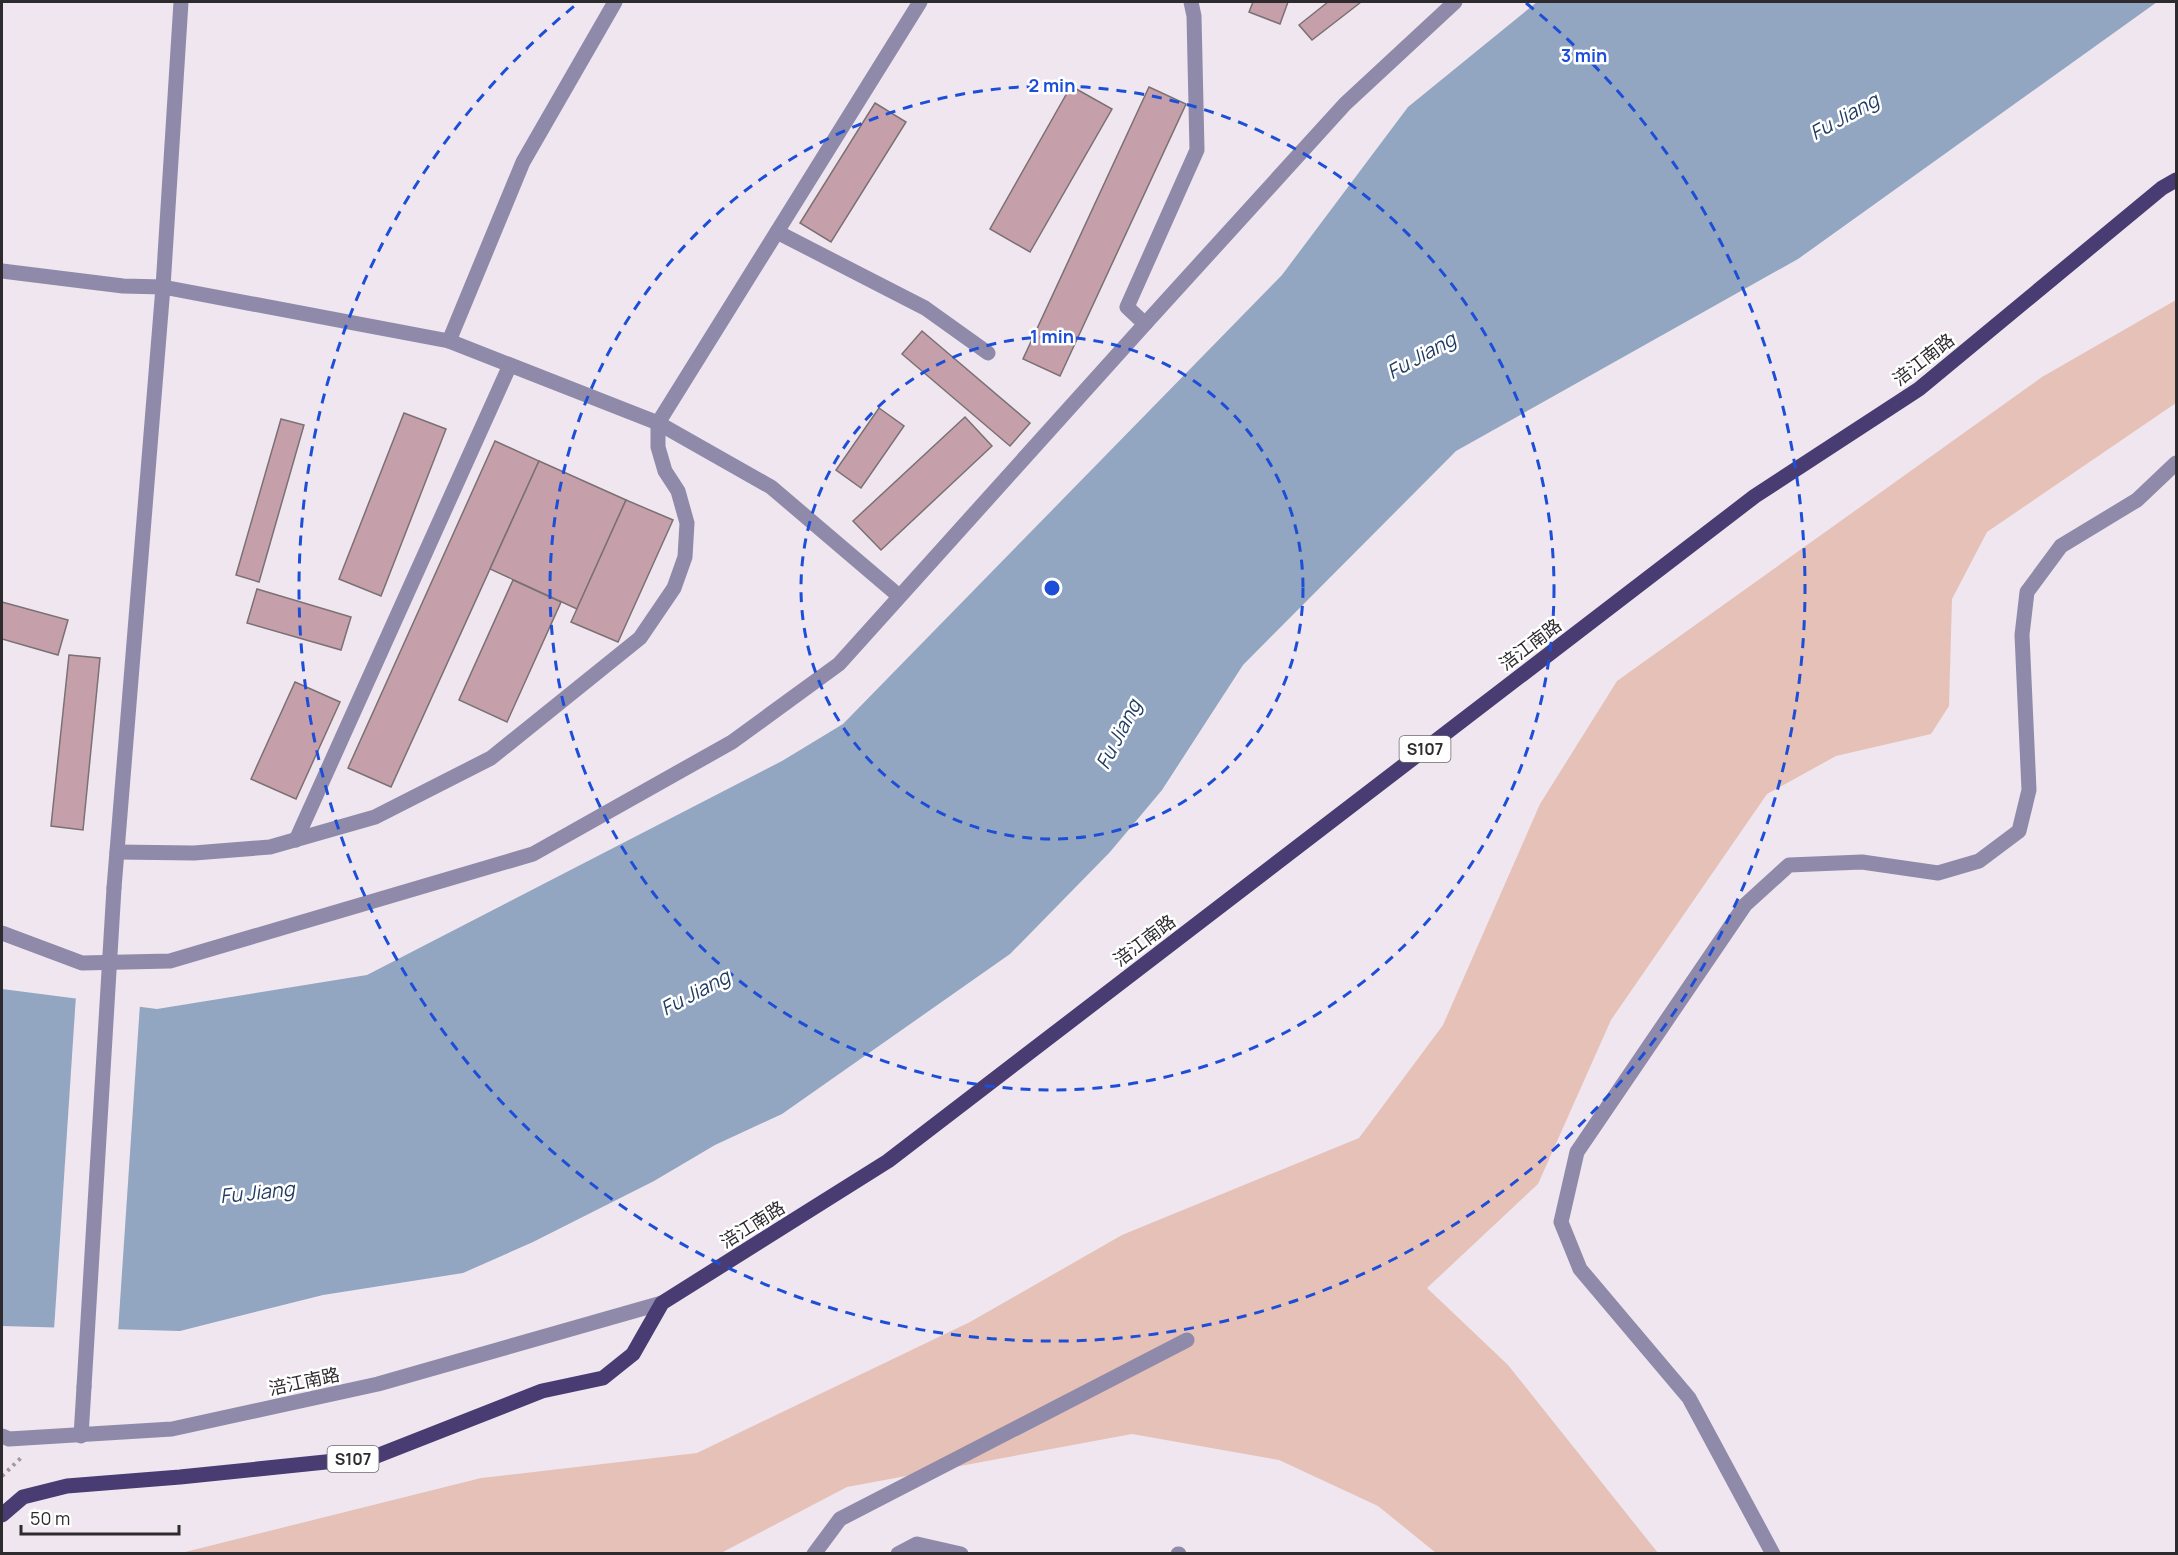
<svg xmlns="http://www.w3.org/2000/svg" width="2178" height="1555" viewBox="0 0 2178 1555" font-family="Manrope,'Noto Sans SC',sans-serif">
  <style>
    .green { fill: #e6c1b8 }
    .water { fill: #92a5c1 }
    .pier { fill: #efe6ef }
    .building { fill: #c5a0aa; stroke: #7b7073; stroke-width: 1.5 }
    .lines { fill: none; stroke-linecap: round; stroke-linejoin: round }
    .path { stroke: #a099a0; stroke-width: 4; stroke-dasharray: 3 4.5; stroke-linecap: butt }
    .minor { stroke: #8f8aaa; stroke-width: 15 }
    .major { stroke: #483c72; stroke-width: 15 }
    .minor-bridge { stroke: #8f8aaa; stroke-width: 15 }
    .ring { fill: none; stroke: #1d4ed8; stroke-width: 3; stroke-dasharray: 10 8 }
    .labels { text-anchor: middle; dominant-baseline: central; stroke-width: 5; stroke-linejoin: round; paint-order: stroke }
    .shield { fill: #fff; stroke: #6d6b6d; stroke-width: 1.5 }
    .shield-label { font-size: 16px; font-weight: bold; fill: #2e2b2e }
    .street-label { font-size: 18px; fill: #2e2b2e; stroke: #fff }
    .water-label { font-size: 20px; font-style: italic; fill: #213c63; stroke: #fff }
    .centre { fill: #1d4ed8; stroke: #fff; stroke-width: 3 }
    .ring-label { font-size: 18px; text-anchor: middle; font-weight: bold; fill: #1d4ed8; stroke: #fff; stroke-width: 5; stroke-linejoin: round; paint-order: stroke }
  </style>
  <rect width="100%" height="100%" fill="#efe6ef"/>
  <polygon class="green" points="2176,300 2176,403 1987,532 1952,599 1949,706 1931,734 1836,756 1767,794 1611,1020 1538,1184 1427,1288 1508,1365 1658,1553 1436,1553 1378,1506 1279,1460 1132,1434 847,1487 721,1553 177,1554 481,1478 697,1453 970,1322 1122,1235 1359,1138 1443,1025 1540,804 1617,681 2042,377"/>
  <polygon class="water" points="1537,2 2157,2 1798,259 1456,451 1243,665 1162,790 1110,852 1010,954 782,1114 715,1145 654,1181 533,1242 463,1273 323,1295 180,1331 2,1326 2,989 157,1009 367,975 782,761 843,724 1282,275 1408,107"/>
  <polygon class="pier" points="76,995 140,1004 118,1332 54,1330"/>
  <g class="building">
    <polygon points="1253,2 1288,2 1280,24 1249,12"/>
    <polygon points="1328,2 1361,2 1312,40 1299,25"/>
    <polygon points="1071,86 1112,109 1030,252 990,229"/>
    <polygon points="1149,87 1186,104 1060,376 1023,359"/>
    <polygon points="875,103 906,122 831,242 800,223"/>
    <polygon points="922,331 1030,423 1010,446 902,354"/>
    <polygon points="879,408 904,426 861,488 836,470"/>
    <polygon points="404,413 446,429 381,596 339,579"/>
    <polygon points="965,417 992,446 881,550 853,521"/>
    <polygon points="281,419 304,425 259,582 236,575"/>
    <polygon points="495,441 539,461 391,787 348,768"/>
    <polygon points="539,461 626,500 577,609 490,569"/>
    <polygon points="626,500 673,520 618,642 571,622"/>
    <polygon points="513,580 561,602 507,722 459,700"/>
    <polygon points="257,589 351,617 341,650 247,623"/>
    <polygon points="2,602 68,620 58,655 2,639"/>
    <polygon points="69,655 100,658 83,830 51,826"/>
    <polygon points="295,682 340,702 296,799 251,779"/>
  </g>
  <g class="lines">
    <polyline class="path" points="2,1476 23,1456"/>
    <g class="minor">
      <polyline points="777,232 925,308 988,353"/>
      <polyline points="2,271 123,286 163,287 449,341 658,423 771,487 899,596"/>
      <polyline points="1145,324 1345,104 1455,2"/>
      <polyline points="449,341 523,162 615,2"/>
      <polyline points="296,840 510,365"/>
      <polyline points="117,852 194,853 270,847 375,817 491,758 640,638 674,588 685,557 687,523 678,491 665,471 658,447 658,423 920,2"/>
      <polyline points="114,888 163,287 181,2"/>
      <polyline points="2,933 82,963 170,961 533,854 732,742 839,664 1145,324 1127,307 1197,150 1194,16 1191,2"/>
      <polyline points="2,1436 9,1439 172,1429 378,1384 662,1303"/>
      <polyline points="81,1436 84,1387"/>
      <polyline points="814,1554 840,1519 1187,1340"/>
      <polyline points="898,1554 917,1544 961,1554"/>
      <polyline points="1178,1554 1179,1554"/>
      <polyline points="1773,1554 1689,1398 1580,1269 1561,1222 1577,1152 1745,905 1789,865 1862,862 1938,873 1979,861 2019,831 2029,790 2022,635 2027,592 2061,546 2137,500 2176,463"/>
    </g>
    <polyline class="major" points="2,1515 23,1497 67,1486 180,1477 374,1457 542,1391 603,1378 633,1354 662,1303 888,1161 1755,496 1919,389 2162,188 2176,180"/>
    <polyline class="minor-bridge" points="84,1387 114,888"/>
  </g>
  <g class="ring">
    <circle cx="1052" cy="588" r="251"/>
    <circle cx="1052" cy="588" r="502"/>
    <path d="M1526 3A753 753 0 1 1 578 3"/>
  </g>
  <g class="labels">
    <g class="shield">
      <rect x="1399.5" y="736" width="51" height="26" rx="4.5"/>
      <rect x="327.5" y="1446" width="51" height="26" rx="4.5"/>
    </g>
    <g class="shield-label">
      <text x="1425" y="749">S107</text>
      <text x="353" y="1459">S107</text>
    </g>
    <g class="street-label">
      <text transform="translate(1923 359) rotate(-38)">涪江南路</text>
      <text transform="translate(1530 644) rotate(-37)">涪江南路</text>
      <text transform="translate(1144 940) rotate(-37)">涪江南路</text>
      <text transform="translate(752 1224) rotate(-32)">涪江南路</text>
      <text transform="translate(304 1381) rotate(-12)">涪江南路</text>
    </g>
    <g class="water-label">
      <text transform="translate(1844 116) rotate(-29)">Fu Jiang</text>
      <text transform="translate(1421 355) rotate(-29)">Fu Jiang</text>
      <text transform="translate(1118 734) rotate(-63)">Fu Jiang</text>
      <text transform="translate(695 992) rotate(-28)">Fu Jiang</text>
      <text transform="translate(257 1192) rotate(-6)">Fu Jiang</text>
    </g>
  </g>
  <circle cx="1052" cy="588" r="9" class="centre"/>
  <g class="ring-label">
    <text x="1584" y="62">3 min</text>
    <text x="1052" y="92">2 min</text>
    <text x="1052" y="343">1 min</text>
  </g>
  <rect width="2178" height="1555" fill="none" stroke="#2e2b2e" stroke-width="6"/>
  <path d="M21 1525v9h158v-9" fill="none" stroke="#2e2b2e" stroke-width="3"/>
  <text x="30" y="1525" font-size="18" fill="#2e2b2e" stroke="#ffffff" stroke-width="4.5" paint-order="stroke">50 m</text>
</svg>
